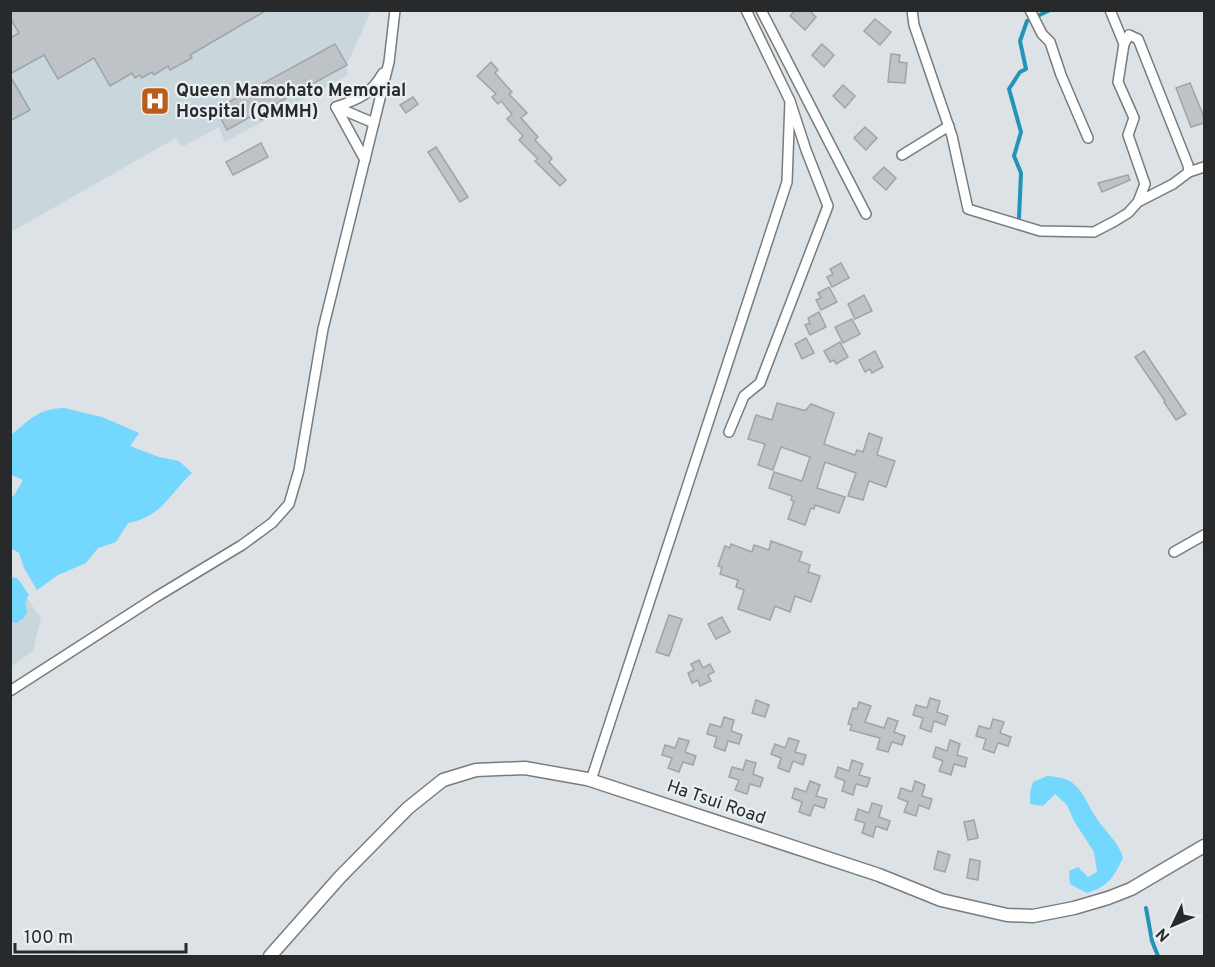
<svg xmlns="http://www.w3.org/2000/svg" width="1215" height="967" viewBox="0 0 1215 967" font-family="Overpass,sans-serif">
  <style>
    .built { fill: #c9d6dc }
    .green { fill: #73d7fe }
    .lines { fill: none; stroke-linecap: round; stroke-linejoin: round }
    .stream { stroke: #2393b7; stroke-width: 4 }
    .building { fill: #bdc3c6; stroke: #9ea4a7; stroke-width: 1.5 }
    .minor-casing { stroke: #777c7f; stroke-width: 12 }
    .tertiary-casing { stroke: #777c7f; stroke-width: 15 }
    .minor { stroke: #fff; stroke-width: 9 }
    .tertiary { stroke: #fff; stroke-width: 12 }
    .labels { text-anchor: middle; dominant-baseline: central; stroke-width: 4.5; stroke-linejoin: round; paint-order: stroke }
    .poi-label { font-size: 18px; font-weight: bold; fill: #27292a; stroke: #e9eff2; text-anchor: start }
    .street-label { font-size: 18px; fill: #27292a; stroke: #e9eff2 }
  </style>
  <rect width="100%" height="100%" fill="#dce2e5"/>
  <g class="built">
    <polygon points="11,11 371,11 346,67 348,75 225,142 219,127 182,147 176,138 11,232"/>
    <polygon points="10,575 41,618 33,651 11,667"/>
  </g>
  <g class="green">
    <path d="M64,408L102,417L139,433L130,446L159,457L179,461L192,473C168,495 163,516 128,523L116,542L98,548L86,563L58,575L37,590L24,568L19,553L11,548V498L15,494L23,480L11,475V435C31,419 37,409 64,408Z"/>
    <path d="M13,577C22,579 23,589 29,594L25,603L27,612L24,618L16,623L11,621V579Z"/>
    <path d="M1047,776C1081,777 1081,795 1097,819C1105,832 1119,842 1123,858C1113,878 1109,886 1087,893L1070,884L1069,871L1078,867L1088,877L1097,872L1094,852L1074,821L1067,805L1055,794L1043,806L1030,804V793L1033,782Z"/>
  </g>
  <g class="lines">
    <g class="stream">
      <polyline points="1019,218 1021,173 1014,156 1021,132 1009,89 1020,72 1026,69 1020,41 1027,21 1050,10"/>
      <polyline points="1146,908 1152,941 1158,956"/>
    </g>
  </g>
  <g class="building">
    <polygon points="10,10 267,10 190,55 192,58 170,70 168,66 154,75 152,72 142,78 140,75 135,78 132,73 110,86 94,58 58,79 44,55 10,74 10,38 19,33 10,18"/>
    <polygon points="795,10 809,10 816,17 805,30 790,16"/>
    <polygon points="875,19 891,32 880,45 864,31"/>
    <polygon points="335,44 347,65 270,107 273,113 261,120 257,113 227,130 216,109"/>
    <polygon points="822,44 834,55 824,67 812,55"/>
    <polygon points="891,54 900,55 899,62 907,63 905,83 888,82"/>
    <polygon points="491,62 498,70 495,73 512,92 509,94 527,113 521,118 538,137 535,140 552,158 549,162 566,180 560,186 535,161 538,159 519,140 523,136 507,119 512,114 501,101 498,104 492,97 496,94 477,76"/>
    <polygon points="10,76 30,110 10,121"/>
    <polygon points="1190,83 1204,117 1204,123 1191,127 1176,88"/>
    <polygon points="843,85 855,96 845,108 833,96"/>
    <polygon points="413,97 418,104 406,113 400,105"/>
    <polygon points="865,127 877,138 866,150 854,138"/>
    <polygon points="261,143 268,157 233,175 226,162"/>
    <polygon points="436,147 468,197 460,202 428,152"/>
    <polygon points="884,167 896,178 886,190 873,178"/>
    <polygon points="1128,175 1130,180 1102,192 1098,183"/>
    <polygon points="841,263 849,278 832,287 827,277 833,274 830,269"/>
    <polygon points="829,287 837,302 821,310 816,300 821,298 818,293"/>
    <polygon points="864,295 872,311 855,319 848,304"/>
    <polygon points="819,312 826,327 810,335 805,325 810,323 808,318"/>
    <polygon points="852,319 860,334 843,343 835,327"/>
    <polygon points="806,338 814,353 802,359 795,344"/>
    <polygon points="840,342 848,357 836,364 834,360 830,362 824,351"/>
    <polygon points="875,351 883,367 872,373 870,369 865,372 859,360"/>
    <polygon points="1144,351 1186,414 1176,420 1164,402 1165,401 1135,357"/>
    <polygon points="777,403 803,410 806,410 811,404 834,413 824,444 855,455 857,450 863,452 869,433 882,438 877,455 895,461 886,487 869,481 863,500 848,496 856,473 825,462 817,488 845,497 839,513 815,505 814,509 811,508 805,525 788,519 794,501 791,500 792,496 769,488 774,472 802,481 810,457 781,447 773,470 758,465 765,444 748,439 756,415 772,420"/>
    <polygon points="771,541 802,552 799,561 810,565 808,572 820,576 811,602 795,596 790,612 775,606 770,620 738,609 744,590 736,587 738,580 720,574 722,567 718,566 725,546 730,548 731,544 752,552 754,545 769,550"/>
    <polygon points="669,615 682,619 669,656 656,652"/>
    <polygon points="722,617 730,632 716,639 708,624"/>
    <polygon points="699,660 703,668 710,664 714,672 708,675 711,681 700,686 698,680 692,683 688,673 694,670 691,664"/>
    <polygon points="930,698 940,701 937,712 948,716 945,725 934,721 931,732 920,728 923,718 913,715 916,705 927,708"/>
    <polygon points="756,700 769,705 765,717 752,713"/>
    <polygon points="859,702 871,706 865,722 884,728 888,718 898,721 894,732 905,736 902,745 892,742 888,752 877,749 880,738 850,730 852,725 848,724 853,708 857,709"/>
    <polygon points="724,717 734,720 731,731 742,735 739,744 728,741 725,751 714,747 717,737 707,734 710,724 721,727"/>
    <polygon points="993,719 1004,722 1000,733 1011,737 1008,746 998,743 994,753 983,749 986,739 976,736 979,726 990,729"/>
    <polygon points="679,738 689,741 685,752 696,756 693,765 683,762 679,772 668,768 672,758 662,755 665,745 675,748"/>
    <polygon points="789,738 799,741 795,752 806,755 803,765 793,761 789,772 778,768 781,758 771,754 775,744 785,748"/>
    <polygon points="950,740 960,744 957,755 967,758 965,767 954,764 951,775 939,771 943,761 933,757 936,747 947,751"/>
    <polygon points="746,760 756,763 753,774 763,778 760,787 750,784 747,794 735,790 739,780 729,777 732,767 743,770"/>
    <polygon points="852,760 863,764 859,775 870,778 867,787 856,784 853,795 842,791 845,781 835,777 838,767 849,771"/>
    <polygon points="810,781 820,785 816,796 827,799 824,808 814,805 810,816 799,812 802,802 792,798 795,788 806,792"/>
    <polygon points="915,781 925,785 922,796 932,799 929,809 919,805 916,816 904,812 908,802 898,798 901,788 912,792"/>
    <polygon points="872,803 882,806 879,817 890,821 887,830 876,826 873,837 862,833 865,823 855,820 858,809 869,813"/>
    <polygon points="974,820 978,838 968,840 964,822"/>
    <polygon points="938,851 950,855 945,872 934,869"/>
    <polygon points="970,859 980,861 978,880 967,878"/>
  </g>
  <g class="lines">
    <g class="minor-casing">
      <g id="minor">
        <polyline points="761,10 866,214"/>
        <polyline points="912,10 914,25 952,136 968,209 1040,231 1094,232 1115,221 1128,213 1138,202 1145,184 1128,135 1134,118 1118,82 1124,44 1129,35 1138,39 1188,165 1189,172 1173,184 1138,202"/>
        <polyline points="1030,10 1042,34 1050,42 1061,75 1088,138"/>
        <polyline points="1110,10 1124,44"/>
        <path d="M336,107C359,99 370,95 383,73"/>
        <polyline points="336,107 365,160"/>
        <polyline points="336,107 374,123"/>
        <polyline points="902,155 949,126"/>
        <polyline points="1189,172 1204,167"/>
        <polyline points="729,432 744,396 760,383 828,206 806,150 790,101 746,10"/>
        <polyline points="1174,552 1204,535"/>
        <polyline points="10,691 156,597 242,545 272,523 289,504 299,470 323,329 389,62 395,10"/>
        <polyline points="591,780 787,182 790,101"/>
      </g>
    </g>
    <g class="tertiary-casing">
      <polyline id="tertiary" points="270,956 340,877 408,808 443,780 476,770 525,768 587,779 879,875 941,900 1007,915 1033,916 1074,908 1108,898 1131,889 1204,846"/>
    </g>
    <use href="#minor" class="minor"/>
    <use href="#tertiary" class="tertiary"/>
  </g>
  <defs>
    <g id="hospital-square" transform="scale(1.5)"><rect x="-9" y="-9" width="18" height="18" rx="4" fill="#bc5d17" stroke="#e9eff2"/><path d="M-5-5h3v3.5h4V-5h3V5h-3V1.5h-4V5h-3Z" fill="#fff"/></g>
  </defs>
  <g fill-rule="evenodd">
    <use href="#hospital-square" x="155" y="101"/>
  </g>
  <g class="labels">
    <g class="poi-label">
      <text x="176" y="91">Queen Mamohato Memorial<tspan x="176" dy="21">Hospital (QMMH)</tspan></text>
    </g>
    <g class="street-label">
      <text transform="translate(716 803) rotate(19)">Ha Tsui Road</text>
    </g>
  </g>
  <rect width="1215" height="967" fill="none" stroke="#27292a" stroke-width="24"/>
  <g transform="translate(1173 925) rotate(226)" stroke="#e9eff2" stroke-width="4.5" paint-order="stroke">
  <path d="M0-4.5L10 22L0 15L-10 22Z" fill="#27292a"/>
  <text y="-9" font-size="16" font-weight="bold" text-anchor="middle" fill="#27292a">N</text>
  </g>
  <path d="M15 943v9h171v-9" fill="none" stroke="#27292a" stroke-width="3"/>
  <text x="24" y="943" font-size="18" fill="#27292a" stroke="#e9eff2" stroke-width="4.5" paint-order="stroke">100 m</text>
</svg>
